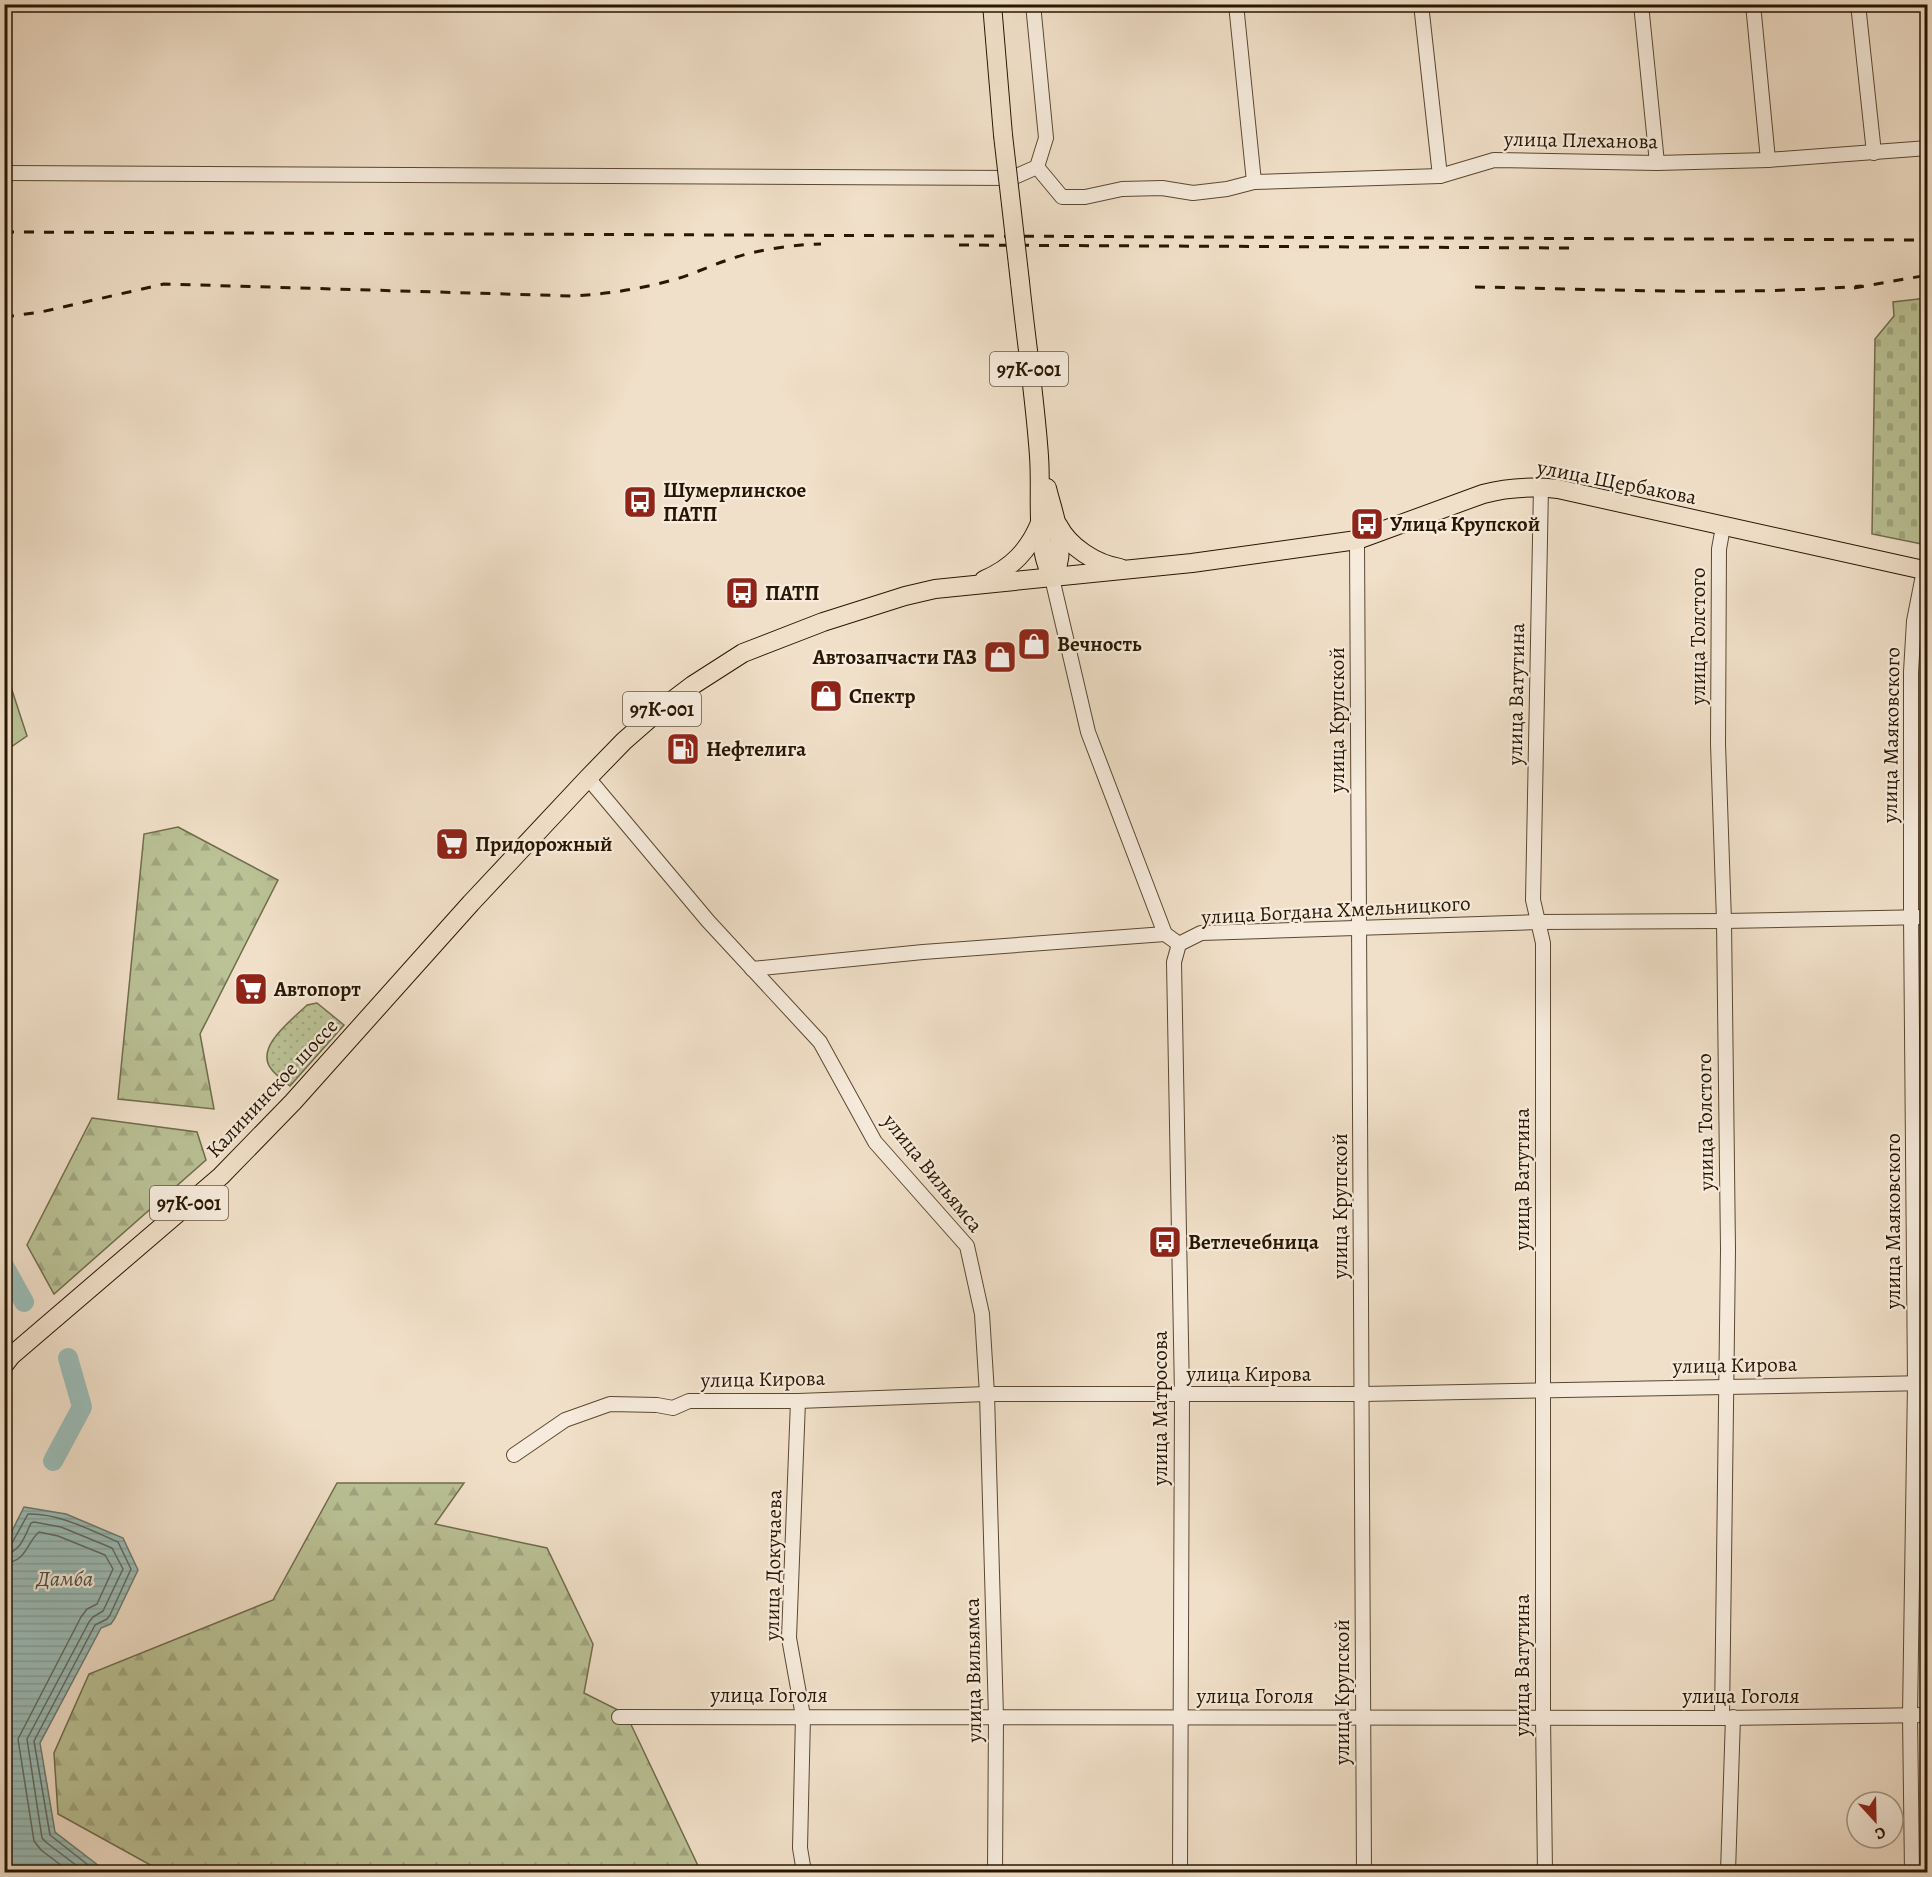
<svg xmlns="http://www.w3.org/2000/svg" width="1932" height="1877" viewBox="0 0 1932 1877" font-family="Alegreya,serif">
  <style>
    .grass { fill: url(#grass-dots); stroke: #706c4c; stroke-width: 1.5 }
    .forest { fill: url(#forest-firs); stroke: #706c4c; stroke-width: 1.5 }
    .cemetery { fill: url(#cemetery-stones); stroke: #706c4c; stroke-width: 1.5 }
    .water { fill: url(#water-rules); stroke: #6d7a6f; stroke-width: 1.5 }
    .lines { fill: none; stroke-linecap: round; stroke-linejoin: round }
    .shore { stroke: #616a5d; stroke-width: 1.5 }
    .river { stroke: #9bbdb9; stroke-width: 20 }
    .minor-casing { stroke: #5a4833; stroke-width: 16 }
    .major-casing { stroke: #271601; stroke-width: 20 }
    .minor { stroke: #f6ebdc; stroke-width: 14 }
    .major { stroke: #f1e0c9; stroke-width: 18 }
    .rail { stroke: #271601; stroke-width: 3; stroke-dasharray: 10 10; stroke-linecap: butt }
    .major-bridge-casing { stroke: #271601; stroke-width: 20; stroke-linecap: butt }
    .major-bridge { stroke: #f1e0c9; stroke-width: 18 }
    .labels { text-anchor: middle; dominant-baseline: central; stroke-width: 4.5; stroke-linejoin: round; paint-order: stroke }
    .shield { fill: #f6ebdc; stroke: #655643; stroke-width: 1.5 }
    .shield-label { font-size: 20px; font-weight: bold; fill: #271601 }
    .street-label { font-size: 21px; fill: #271601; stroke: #f6ebdc }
    .poi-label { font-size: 21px; font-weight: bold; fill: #271601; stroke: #f6ebdc; text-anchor: start }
    .water-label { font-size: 22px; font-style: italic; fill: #505041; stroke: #f6ebdc }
  </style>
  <defs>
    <pattern id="grass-dots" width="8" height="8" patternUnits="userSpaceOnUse" patternTransform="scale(1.5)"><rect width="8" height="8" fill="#bac296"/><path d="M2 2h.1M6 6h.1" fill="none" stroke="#a0a680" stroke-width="1.8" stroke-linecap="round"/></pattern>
    <pattern id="forest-firs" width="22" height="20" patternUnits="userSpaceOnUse" patternTransform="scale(1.5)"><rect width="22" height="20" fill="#bac296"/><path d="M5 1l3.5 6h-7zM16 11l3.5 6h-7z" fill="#a0a680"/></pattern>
    <pattern id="cemetery-stones" width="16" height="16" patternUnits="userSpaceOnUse" patternTransform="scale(1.5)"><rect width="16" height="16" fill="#bac296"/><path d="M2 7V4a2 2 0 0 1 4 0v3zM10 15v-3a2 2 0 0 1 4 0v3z" fill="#a0a680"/></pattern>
    <pattern id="water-rules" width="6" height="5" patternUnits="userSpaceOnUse" patternTransform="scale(1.5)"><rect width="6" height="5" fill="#9bbdb9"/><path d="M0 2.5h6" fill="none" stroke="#86a29d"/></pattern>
  </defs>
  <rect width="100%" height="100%" fill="#f1e0c9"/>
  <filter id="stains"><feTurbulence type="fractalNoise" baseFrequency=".00333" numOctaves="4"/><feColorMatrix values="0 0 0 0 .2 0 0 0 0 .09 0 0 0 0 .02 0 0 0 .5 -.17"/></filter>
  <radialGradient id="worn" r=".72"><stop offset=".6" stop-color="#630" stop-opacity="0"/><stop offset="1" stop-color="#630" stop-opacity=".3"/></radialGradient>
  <path class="grass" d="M317,1003L344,1025L290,1086C284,1081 277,1076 272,1070C253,1048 292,1020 307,1005Z"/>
  <g class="forest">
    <polygon points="4,678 9,681 27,736 5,751"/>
    <polygon points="178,827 278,880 200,1034 214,1109 118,1099 144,834"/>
    <polygon points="92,1118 197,1132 206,1160 54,1294 27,1245"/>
    <polygon points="337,1483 464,1483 435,1524 547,1548 593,1644 584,1693 626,1714 701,1872 163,1872 58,1814 54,1753 89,1674 273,1600"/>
  </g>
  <polygon class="cemetery" points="1927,298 1928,298 1927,545 1872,534 1875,339 1894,316 1893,302"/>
  <polygon class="water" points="24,1507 66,1514 123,1538 138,1570 115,1618 111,1624 101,1628 40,1743 55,1832 103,1869 103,1872 8,1872 5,1870 5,1545"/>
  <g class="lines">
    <g class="shore">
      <path d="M4,1546L12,1543L28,1514C59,1513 90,1530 118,1542L131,1569L110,1615L107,1619L95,1625L34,1741L50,1835L97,1872"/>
      <path d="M4,1554C20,1553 25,1536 31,1523L34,1522L61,1527L112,1548L123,1569L103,1611L93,1617L89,1622L27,1739L42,1838L47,1843L85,1872"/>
      <path d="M4,1563C27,1562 26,1543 39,1532L58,1536L105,1555L113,1569L97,1604L87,1609L81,1617L18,1739L34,1841L41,1850L70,1872"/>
    </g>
    <g class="river">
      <polyline points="4,1266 24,1302"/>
      <polyline points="53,1461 82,1407 68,1358"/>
    </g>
    <g class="minor-casing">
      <g id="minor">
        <polyline points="1033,4 1046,138 1037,167"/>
        <polyline points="1236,4 1254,182"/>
        <polyline points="1421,4 1440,176"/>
        <polyline points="1641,4 1657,163"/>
        <polyline points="1753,4 1768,160"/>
        <polyline points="1858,4 1874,153"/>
        <polyline points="1037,167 1062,197 1085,197 1122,189 1162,188 1193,193 1227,189 1254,182 1440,176 1494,160 1657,163 1768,160 1928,148"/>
        <polyline points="4,173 1012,178 1037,167"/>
        <polyline points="1541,487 1533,900 1543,943 1543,1717 1545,1872"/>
        <polyline points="1357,540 1364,1872"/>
        <polyline points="1052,578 1088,732 1165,934"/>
        <polyline points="588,778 708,921 820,1042 875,1142 967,1246 982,1314 987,1394 996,1717 995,1872"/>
        <polyline points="1179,944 1174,962 1182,1395 1180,1872"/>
        <polyline points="1179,944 1201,933 1538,922 1724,921 1928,917"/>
        <polyline points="752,969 923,952 1165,934 1179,944"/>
        <polyline points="798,1401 789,1638 803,1716 800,1848 804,1872"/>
        <polyline points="514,1455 565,1420 610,1404 657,1405 673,1408 689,1401 798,1401 987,1394 1363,1394 1928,1383"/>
        <polyline points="619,1717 1722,1718 1928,1715"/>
        <polyline points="1722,1718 1728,1250 1724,921 1718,744 1719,549 1723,527"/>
        <polyline points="1728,1872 1733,1717"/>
        <polyline points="1912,1872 1910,1715 1915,1383 1911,916 1911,672 1914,621 1924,570"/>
      </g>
    </g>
    <g class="major-casing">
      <g id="major">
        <polyline points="992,4 1003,135"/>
        <path d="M1020,282C1026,340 1035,398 1039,456C1042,497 1034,540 1052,578"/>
        <path d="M1047,488C1054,517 1069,551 1052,578"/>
        <path d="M1058,525C1069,547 1096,564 1120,568"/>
        <path d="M984,580C1012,568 1029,550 1040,523"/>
        <path d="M4,1365L11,1356L221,1176L293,1102L471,903L588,778L624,741L656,713L693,685L743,653L823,622L905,596L935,589L1192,563L1357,540L1483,494C1509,487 1531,486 1558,489L1928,571"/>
      </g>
    </g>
    <use href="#minor" class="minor"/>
    <use href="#major" class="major"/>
    <g class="rail">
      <polyline points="4,232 1928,240"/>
      <polyline points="959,245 1571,248"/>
      <path d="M1475,287C1603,289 1733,296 1862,286"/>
      <polyline points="1854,288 1928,275"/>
      <path d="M4,317L41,312L164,284L573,296C608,294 640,289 673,280C694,274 714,264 734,258C755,250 799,244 821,244"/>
    </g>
    <g class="major-bridge-casing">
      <polyline id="major-bridge" points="1003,135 1020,282"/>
    </g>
    <use href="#major-bridge" class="major-bridge"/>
  </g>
  <defs>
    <g id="bus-square" transform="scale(1.725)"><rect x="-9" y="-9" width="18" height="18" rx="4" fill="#8f2418" stroke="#f6ebdc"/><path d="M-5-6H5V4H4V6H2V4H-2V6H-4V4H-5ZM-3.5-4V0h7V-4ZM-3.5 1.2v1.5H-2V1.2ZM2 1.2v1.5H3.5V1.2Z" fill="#fff"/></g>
    <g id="shop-square" transform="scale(1.725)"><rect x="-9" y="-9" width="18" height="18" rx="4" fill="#8f2418" stroke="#f6ebdc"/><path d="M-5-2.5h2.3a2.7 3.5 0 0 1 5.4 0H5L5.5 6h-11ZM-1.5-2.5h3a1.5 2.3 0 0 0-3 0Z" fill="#fff"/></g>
    <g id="fuel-square" transform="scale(1.725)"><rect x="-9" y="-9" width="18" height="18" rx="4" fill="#8f2418" stroke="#f6ebdc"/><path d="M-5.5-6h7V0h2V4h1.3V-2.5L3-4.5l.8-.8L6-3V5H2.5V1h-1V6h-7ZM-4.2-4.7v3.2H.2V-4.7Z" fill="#fff"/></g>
    <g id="supermarket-square" transform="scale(1.725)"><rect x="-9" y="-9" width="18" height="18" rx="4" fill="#8f2418" stroke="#f6ebdc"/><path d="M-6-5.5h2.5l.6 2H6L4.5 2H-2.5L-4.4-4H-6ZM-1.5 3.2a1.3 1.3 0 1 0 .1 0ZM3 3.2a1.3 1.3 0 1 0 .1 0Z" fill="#fff"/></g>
  </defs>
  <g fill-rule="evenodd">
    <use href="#bus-square" x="640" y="502"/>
    <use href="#bus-square" x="1367" y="524"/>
    <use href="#bus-square" x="742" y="593"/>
    <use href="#shop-square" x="1034" y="644"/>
    <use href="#shop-square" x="1000" y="657"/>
    <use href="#shop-square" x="826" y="696"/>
    <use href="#fuel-square" x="683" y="749"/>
    <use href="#supermarket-square" x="452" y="844"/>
    <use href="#supermarket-square" x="251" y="989"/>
    <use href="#bus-square" x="1165" y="1242"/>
  </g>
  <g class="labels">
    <g class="shield">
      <rect x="990" y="352" width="78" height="34" rx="4.5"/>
      <rect x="623" y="692" width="78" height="34" rx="4.5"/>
      <rect x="150" y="1186" width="78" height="34" rx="4.5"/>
    </g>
    <g class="shield-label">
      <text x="1029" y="369">97К-001</text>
      <text x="662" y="709">97К-001</text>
      <text x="189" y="1203">97К-001</text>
    </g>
    <g class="street-label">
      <text transform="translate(1581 140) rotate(1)">улица Плеханова</text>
      <text transform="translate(1617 482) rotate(11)">улица Щербакова</text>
      <text transform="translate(1698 636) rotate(-90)">улица Толстого</text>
      <text transform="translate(1516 694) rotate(-89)">улица Ватутина</text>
      <text transform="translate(1337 720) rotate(-90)">улица Крупской</text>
      <text transform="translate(1891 735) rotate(-89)">улица Маяковского</text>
      <text transform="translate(1336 910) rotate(-3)">улица Богдана Хмельницкого</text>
      <text transform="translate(272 1088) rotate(-47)">Калининское шоссе</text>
      <text transform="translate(1705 1122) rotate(-91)">улица Толстого</text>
      <text transform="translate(933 1173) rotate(51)">улица Вильямса</text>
      <text transform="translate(1522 1179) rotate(-90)">улица Ватутина</text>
      <text transform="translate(1340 1206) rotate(-90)">улица Крупской</text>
      <text transform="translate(1893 1221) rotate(-90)">улица Маяковского</text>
      <text transform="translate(1735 1365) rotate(-1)">улица Кирова</text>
      <text x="1249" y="1374">улица Кирова</text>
      <text transform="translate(763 1379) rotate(-1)">улица Кирова</text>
      <text transform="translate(1160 1408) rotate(-90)">улица Матросова</text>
      <text transform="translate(773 1565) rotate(-89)">улица Докучаева</text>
      <text transform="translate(1522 1665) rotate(-90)">улица Ватутина</text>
      <text transform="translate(973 1670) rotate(-91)">улица Вильямса</text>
      <text transform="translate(1342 1692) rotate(-90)">улица Крупской</text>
      <text x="769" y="1695">улица Гоголя</text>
      <text x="1255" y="1696">улица Гоголя</text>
      <text x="1741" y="1696">улица Гоголя</text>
    </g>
    <g class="poi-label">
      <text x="663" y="490">Шумерлинское<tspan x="663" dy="24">ПАТП</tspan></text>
      <text x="1390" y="524">Улица Крупской</text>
      <text x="765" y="593">ПАТП</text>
      <text x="1057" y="644">Вечность</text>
      <text x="977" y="657" text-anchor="end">Автозапчасти ГАЗ</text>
      <text x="849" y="696">Спектр</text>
      <text x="706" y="749">Нефтелига</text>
      <text x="475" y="844">Придорожный</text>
      <text x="274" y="989">Автопорт</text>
      <text x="1188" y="1242">Ветлечебница</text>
    </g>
    <g class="water-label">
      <text x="65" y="1579">Дамба</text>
    </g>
  </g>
  <rect width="1932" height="1877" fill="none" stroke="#f1e0c9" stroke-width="24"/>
  <rect x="6" y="6" width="1920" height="1865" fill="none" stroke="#271601" stroke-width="3"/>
  <rect x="12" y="12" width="1908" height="1853" fill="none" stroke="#271601" stroke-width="1.5"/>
  <g transform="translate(1875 1820) rotate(158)"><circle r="28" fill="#f6ebdc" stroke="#a39684" stroke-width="1.5"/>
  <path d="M0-4.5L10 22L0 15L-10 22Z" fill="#8f2418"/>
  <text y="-9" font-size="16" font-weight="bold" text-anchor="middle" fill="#271601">С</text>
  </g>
  <rect width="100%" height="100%" filter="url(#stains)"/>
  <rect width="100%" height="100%" fill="url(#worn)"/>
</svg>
